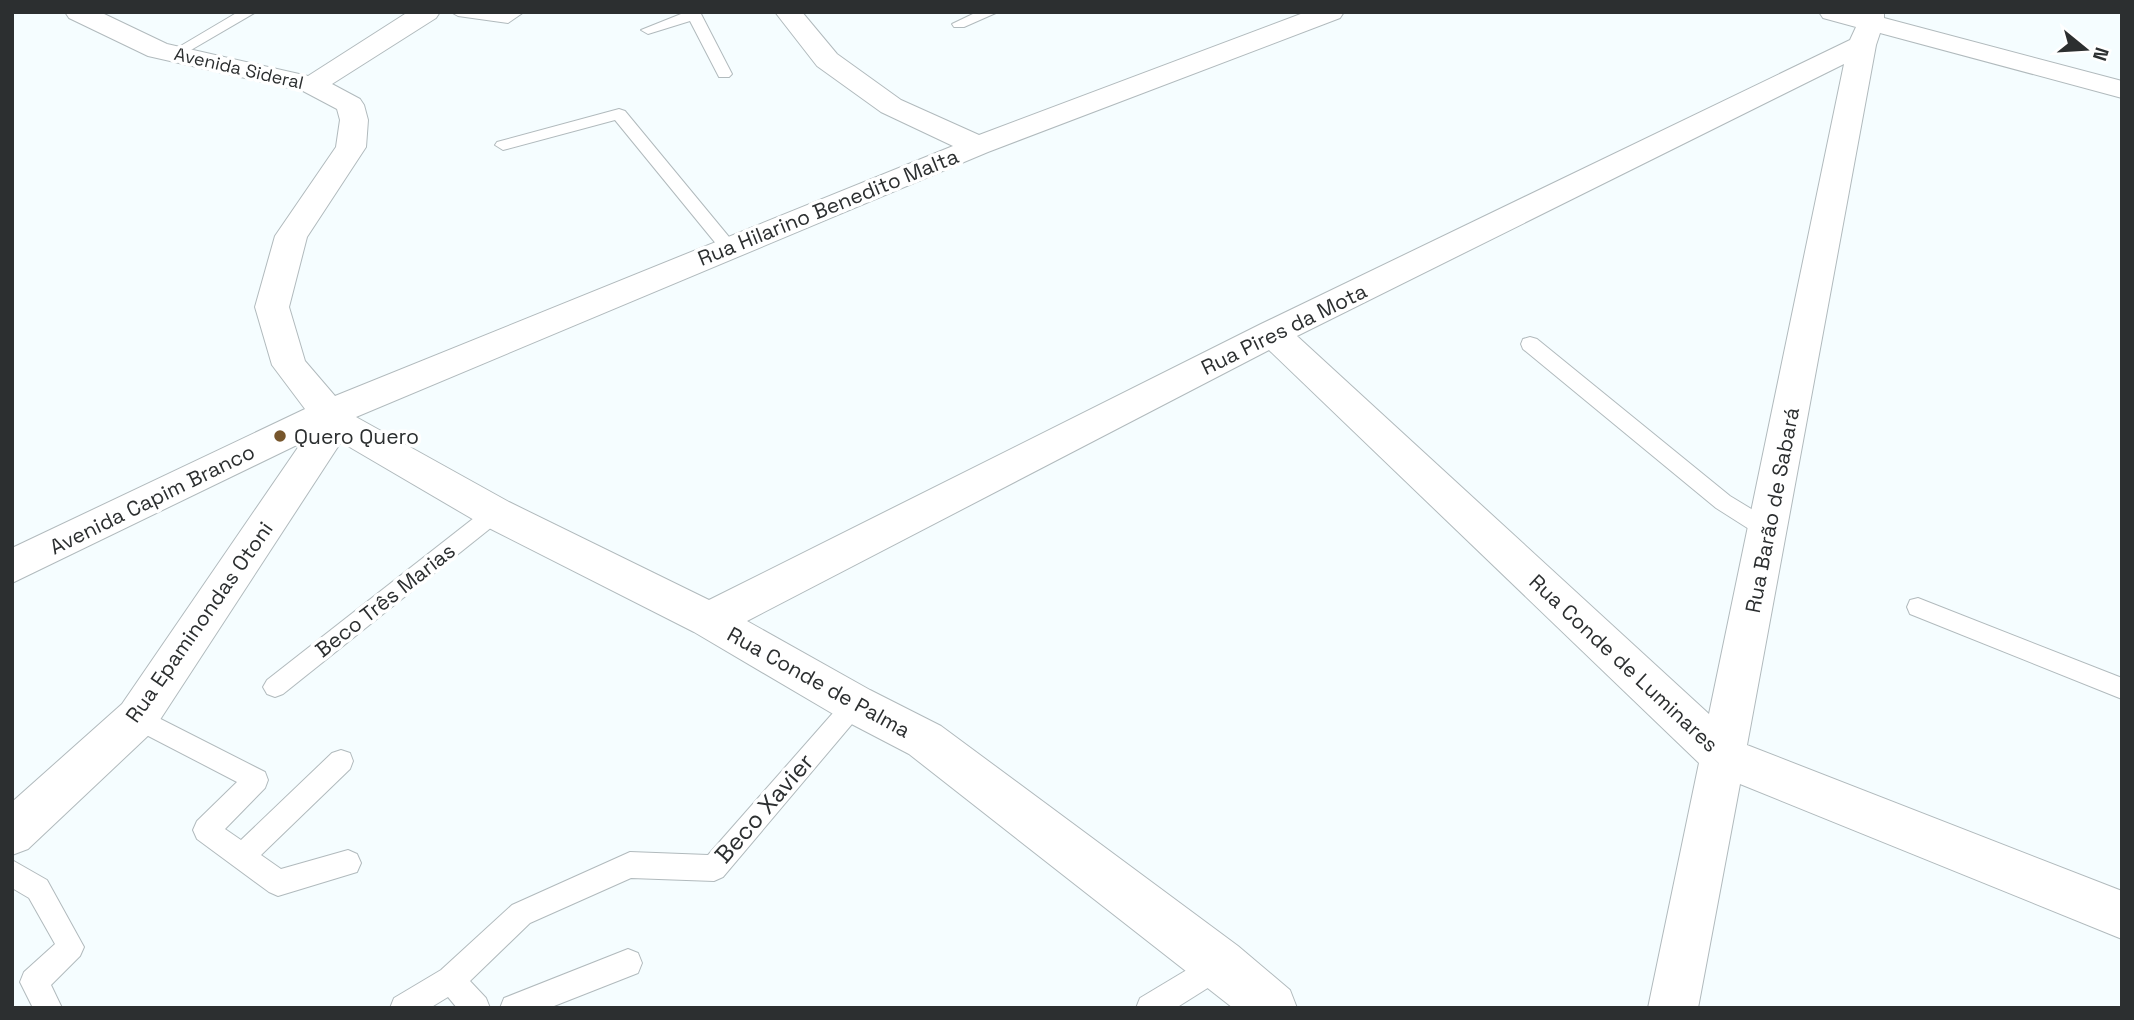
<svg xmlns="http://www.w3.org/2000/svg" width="2134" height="1020" viewBox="0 0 2134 1020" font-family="'Space Grotesk',sans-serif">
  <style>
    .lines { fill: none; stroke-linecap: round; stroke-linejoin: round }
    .lane-casing { stroke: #b1babd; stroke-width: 2 }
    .street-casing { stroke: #b1babd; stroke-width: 2 }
    .lane { fill: #fff; fill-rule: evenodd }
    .street { fill: #fff; fill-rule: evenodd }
    .poi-dot { fill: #77562c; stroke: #fff; stroke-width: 2.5 }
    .labels { text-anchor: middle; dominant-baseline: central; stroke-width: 7; stroke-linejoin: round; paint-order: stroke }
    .far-street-label { font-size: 18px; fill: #2c2f30; stroke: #fff }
    .street-label { font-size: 21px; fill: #2c2f30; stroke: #fff }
    .poi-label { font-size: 21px; fill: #2c2f30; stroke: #fff; text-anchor: start }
    .near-street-label { font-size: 24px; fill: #2c2f30; stroke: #fff }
  </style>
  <rect width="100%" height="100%" fill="#f5fdff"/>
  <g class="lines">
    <g class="lane-casing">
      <g id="lane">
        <polygon points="238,12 256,12 179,57 169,57 167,54"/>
        <polygon points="451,12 524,12 508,23 458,16"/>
        <polygon points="686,12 700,12 732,74 729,77 719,77 690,21 648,34 641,30"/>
        <polygon points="977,12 998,12 964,27 954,27 952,24"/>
        <polygon points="619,109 625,111 734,243 737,247 734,251 722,251 615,120 503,150 495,145 497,142"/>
        <polygon points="1530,337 1537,339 1730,496 1776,524 1779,530 1776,536 1768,539 1760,536 1716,508 1523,349 1521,344 1523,339"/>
        <polygon points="495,505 502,507 506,513 502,519 283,694 275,697 267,694 263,687 267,680 488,507"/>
        <polygon points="1918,598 2122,678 2122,699 1910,614 1907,607 1910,600"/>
        <polygon points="855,693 863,697 867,704 863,711 723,877 714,881 631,878 530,923 470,981 486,998 490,1008 457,1008 448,997 430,1008 390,1008 394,998 441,970 512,905 630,852 708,855 847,697"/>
        <polygon points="137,707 265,772 268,780 265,788 225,829 241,840 332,753 341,750 350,753 353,761 350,769 261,855 281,869 348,850 357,854 361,863 357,872 278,896 269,892 197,839 193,830 197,821 237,782 129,726 125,718 129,710"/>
        <polygon points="12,860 47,880 84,947 80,956 51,985 62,1008 33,1008 20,982 24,972 55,944 29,898 12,888"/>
        <polygon points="628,949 638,953 642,963 638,973 549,1008 500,1008 504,998"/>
        <polygon points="1220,950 1230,954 1234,964 1230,974 1176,1008 1136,1008 1140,998"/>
      </g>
    </g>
    <g class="street-casing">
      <path id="street" d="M65,12H100L167,44L308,76L408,12H440L436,18L332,84L360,99L364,105L368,120L366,147L307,237L289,307L305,361L335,396L953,146L881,112L817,66L775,12H802L837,54L901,100L979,135L1306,12H1344L1340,18L988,152L356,417L509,502L709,600L1261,324L1850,40L1856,27L1823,18L1819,12H1884V18L2122,81V98L1880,33L1876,45L1747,745L2122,891V939L1740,784L1698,1008H1648L1699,763L1269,350L747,621L870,690L941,726L1238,946L1290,990L1297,1008H1233L909,754L840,718L694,632L481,524L341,442L152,732L28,849L12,855V802L122,704L301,443L12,583V548L305,409L272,365L255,307L275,236L336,147L340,120L337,109L303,91L148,56L69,18ZM1844,64L1709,714L1297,336Z"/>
    </g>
    <use href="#lane" class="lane"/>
    <use href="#street" class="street"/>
  </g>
  <circle class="poi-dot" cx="280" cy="436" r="7"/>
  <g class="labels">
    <g class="far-street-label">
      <text transform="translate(239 68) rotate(13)">Avenida Sideral</text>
    </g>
    <g class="street-label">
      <text transform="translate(828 207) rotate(-22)">Rua Hilarino Benedito Malta</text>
      <text transform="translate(1284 329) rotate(-26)">Rua Pires da Mota</text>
      <text transform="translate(152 499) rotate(-26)">Avenida Capim Branco</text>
      <text transform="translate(1772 510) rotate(-79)">Rua Barão de Sabará</text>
      <text transform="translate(385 600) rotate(-38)">Beco Três Marias</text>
      <text transform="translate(199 622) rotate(-55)">Rua Epaminondas Otoni</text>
      <text transform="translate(1624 663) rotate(43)">Rua Conde de Luminares</text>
      <text transform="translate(819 682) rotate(29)">Rua Conde de Palma</text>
    </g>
    <g class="poi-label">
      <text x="294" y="436">Quero Quero</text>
    </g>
    <g class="near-street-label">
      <text transform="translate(764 808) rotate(-49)">Beco Xavier</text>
    </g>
  </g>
  <rect width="2134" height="1020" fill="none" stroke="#2c2f30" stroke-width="28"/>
  <g transform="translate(2085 49) rotate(108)" stroke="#ffffff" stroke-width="5" paint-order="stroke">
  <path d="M0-5L12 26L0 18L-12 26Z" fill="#2c2f30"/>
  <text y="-10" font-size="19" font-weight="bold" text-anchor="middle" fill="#2c2f30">N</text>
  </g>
</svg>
